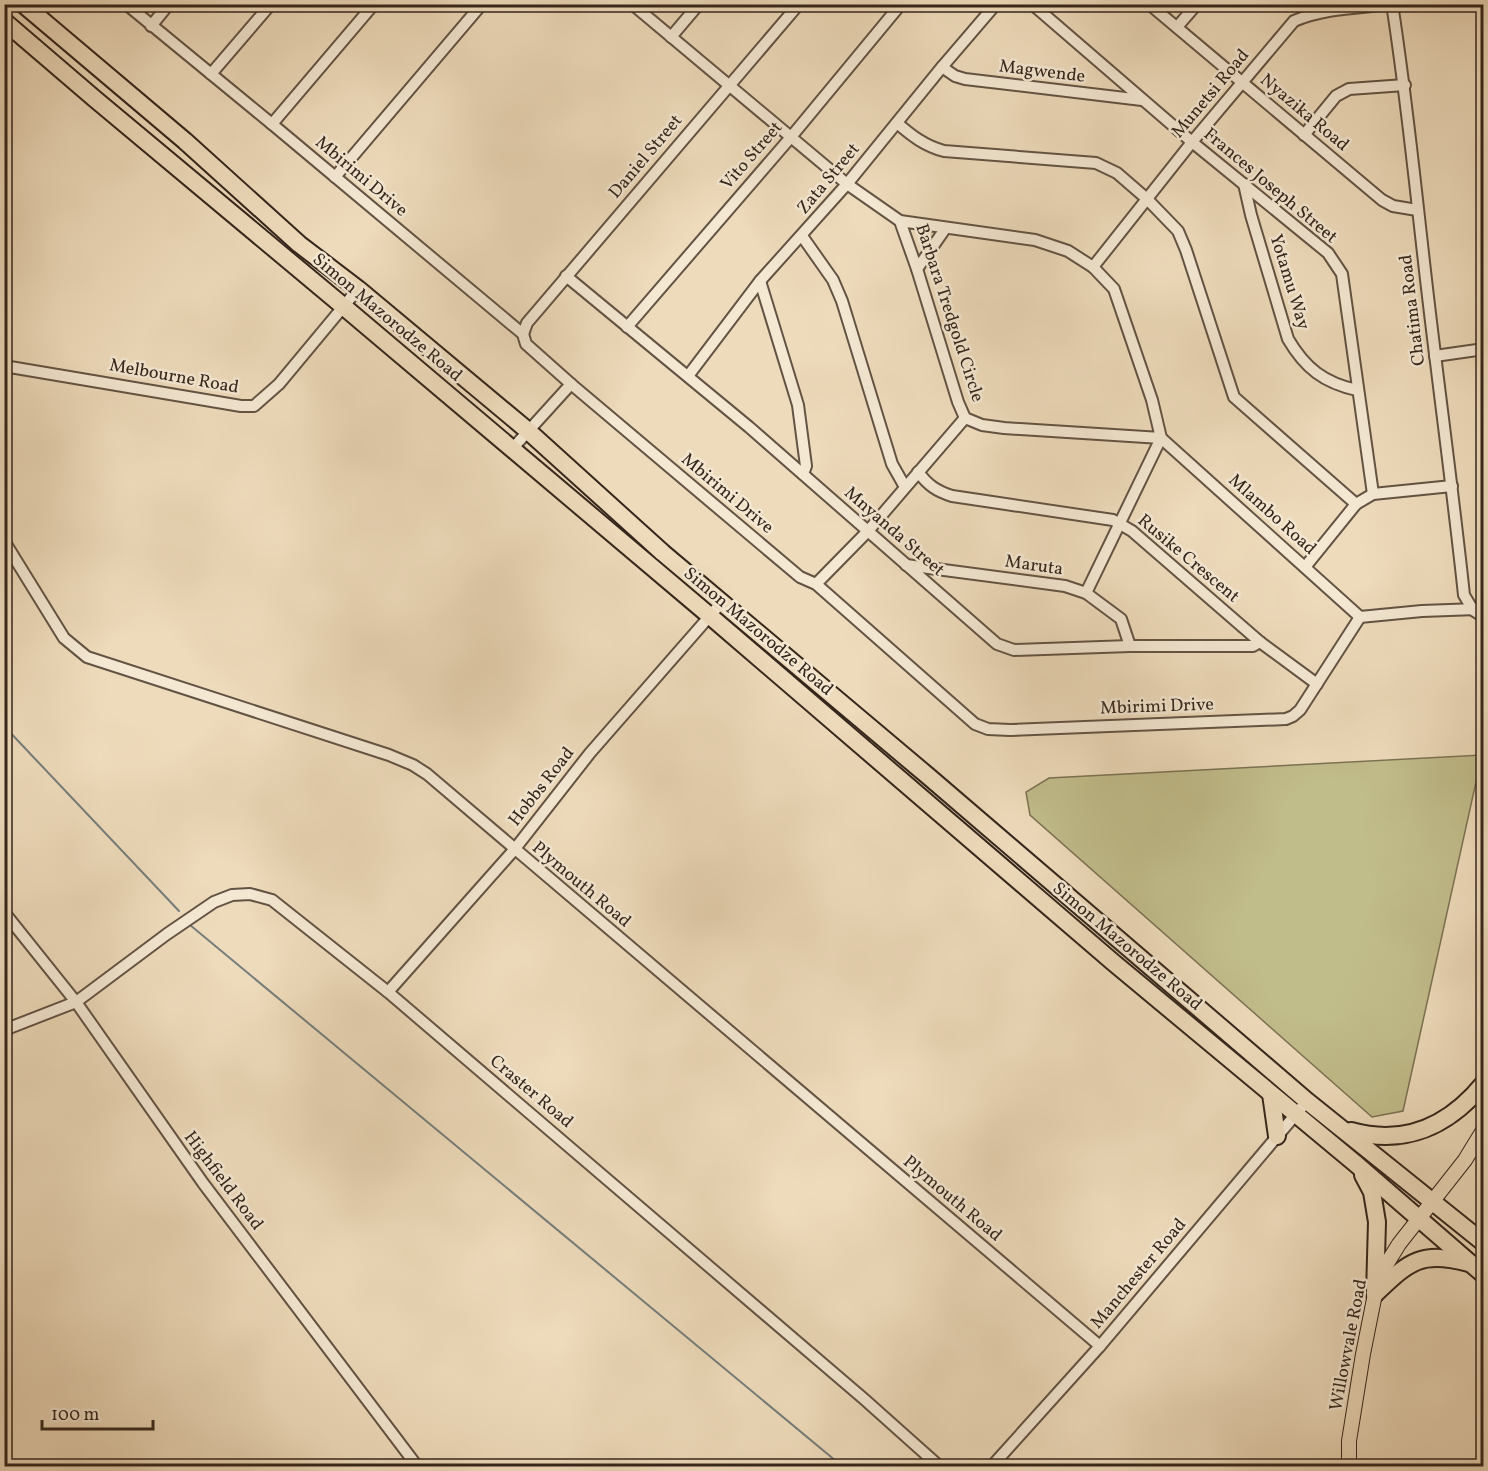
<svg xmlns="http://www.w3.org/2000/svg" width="1488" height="1471" viewBox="0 0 1488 1471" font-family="Vollkorn,serif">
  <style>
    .green { fill: #c1bd8b; stroke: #7b7254; stroke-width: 1.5 }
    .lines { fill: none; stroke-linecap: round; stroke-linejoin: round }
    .stream { stroke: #757e7c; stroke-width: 2 }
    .minor-casing { stroke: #635344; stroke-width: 14 }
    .major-casing { stroke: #35261c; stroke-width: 16 }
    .highway-casing { stroke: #35261c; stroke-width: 20 }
    .minor { stroke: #f4e8d3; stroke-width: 10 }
    .major { stroke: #eedbbb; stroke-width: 14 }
    .highway { stroke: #eedbbb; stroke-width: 16 }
    .labels { text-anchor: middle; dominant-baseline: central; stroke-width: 5; stroke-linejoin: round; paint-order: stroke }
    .street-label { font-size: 18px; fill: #35261c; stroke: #f4e8d3 }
  </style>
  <rect width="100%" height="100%" fill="#eedbbb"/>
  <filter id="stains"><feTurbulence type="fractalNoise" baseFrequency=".00333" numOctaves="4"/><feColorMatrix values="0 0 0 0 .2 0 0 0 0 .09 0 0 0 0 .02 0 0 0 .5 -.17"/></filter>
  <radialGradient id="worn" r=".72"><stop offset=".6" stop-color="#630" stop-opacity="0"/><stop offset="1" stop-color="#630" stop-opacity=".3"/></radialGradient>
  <polygon class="green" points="1482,755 1403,1111 1372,1117 1030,815 1026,792 1049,778"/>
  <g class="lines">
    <g class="stream">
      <polyline points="4,726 179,911"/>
      <polyline points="190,925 842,1466"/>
    </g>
    <g class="minor-casing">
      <g id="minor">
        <polyline points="126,4 272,124 523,334 526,344 571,384 800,577 816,584 975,724 988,729 1010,730 1286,719 1293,716 1300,710 1360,617"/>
        <polyline points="632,4 847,184 900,221"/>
        <polyline points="1032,4 1192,142 1328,253 1342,274 1373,494"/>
        <polyline points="1149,4 1382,200 1393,206 1417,210"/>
        <path d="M1392,4C1407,99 1416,194 1427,288C1439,391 1453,492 1464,595L1473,610L1484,617"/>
        <polyline points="151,26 169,4"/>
        <polyline points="1177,27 1197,4"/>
        <polyline points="671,37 699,4"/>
        <polyline points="942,67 955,76 965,79 1142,100"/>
        <polyline points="211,74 271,4"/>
        <path d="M897,123C912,136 925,146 944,151L1096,163L1117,173L1147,199L1178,231L1186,250L1234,397L1356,504"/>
        <polyline points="272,124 374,4"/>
        <polyline points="1304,135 1336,96 1349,89 1405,85"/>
        <polyline points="335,177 482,4"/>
        <path d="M1244,184L1251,215L1288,339C1305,368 1324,383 1357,390"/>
        <polygon points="900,221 1035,240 1068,251 1093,267 1114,289 1152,400 1161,438 1004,428 982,425 965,418 958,402 917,269"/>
        <polyline points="802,236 833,280 842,301 892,464 905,487"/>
        <path d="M1093,267L1192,142L1294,21C1324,8 1358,8 1390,4"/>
        <polyline points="917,269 945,229"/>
        <polyline points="566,276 749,427 997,644 1014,650 1130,646 1253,646 1260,642"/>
        <polyline points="760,281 798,405 806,466 803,474"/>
        <polyline points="627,327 791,137 901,4"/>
        <polyline points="523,334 527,323 799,4"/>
        <polyline points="1435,356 1484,349"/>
        <polyline points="4,366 241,406 254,406 279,384 358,289"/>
        <polyline points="688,376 760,281 847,184 942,67 996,4"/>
        <polyline points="512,449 571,384"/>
        <path d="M918,472C928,485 936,491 952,496L1113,520L1132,531L1260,642L1317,684"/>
        <polyline points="4,541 64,638 87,657 389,755 413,765 427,774 1100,1346"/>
        <polyline points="906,565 1065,586 1086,593 1121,619 1130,646"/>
        <polyline points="1305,567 1356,504 1373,494 1452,486"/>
        <polyline points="816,584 868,531 965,418"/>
        <polyline points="1086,593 1161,438 1360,617"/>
        <polyline points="1360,617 1422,611 1477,609"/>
        <polyline points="4,912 76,1002 203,1183 417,1466"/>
        <polyline points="388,992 514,850 590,753 722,602"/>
        <polyline points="4,1030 76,1002 167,934 214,902 232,895 250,894 272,900 388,992 864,1399 939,1466"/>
        <polyline points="992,1466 1100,1346 1307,1101"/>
      </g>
    </g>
    <g class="major-casing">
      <polyline id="major" points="1349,1466 1349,1441 1363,1354 1375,1294 1386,1265 1399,1244 1465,1160 1484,1129"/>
    </g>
    <g class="highway-casing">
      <g id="highway">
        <polyline points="23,4 185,141 299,244 358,289 527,430 663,553 928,776 1307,1101 1484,1243"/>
        <polyline points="4,21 95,99 343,306 710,616 1114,963 1356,1164 1484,1275"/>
        <polyline points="1271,1094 1277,1136"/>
        <path d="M1351,1131C1405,1146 1449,1126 1484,1083"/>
        <polyline points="1363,1175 1372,1192 1377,1222 1375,1294"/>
        <path d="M1375,1294C1409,1262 1420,1250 1469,1263"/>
      </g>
    </g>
    <use href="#minor" class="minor"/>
    <use href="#major" class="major"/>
    <use href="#highway" class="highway"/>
  </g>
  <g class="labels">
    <g class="street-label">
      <text transform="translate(1042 72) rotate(7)">Magwende</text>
      <text transform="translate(1211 94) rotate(-50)">Munetsi Road</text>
      <text transform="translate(1304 113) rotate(40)">Nyazika Road</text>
      <text transform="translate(752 156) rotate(-49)">Vito Street</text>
      <text transform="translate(646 157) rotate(-50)">Daniel Street</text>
      <text transform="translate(361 177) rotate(40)">Mbirimi Drive</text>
      <text transform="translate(829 179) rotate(-50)">Zata Street</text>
      <text transform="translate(1270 186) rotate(40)">Frances Joseph Street</text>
      <text transform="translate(1289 282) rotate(73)">Yotamu Way</text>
      <text transform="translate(1413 310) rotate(-97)">Chatima Road</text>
      <text transform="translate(949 313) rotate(72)">Barbara Tredgold Circle</text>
      <text transform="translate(387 318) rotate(40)">Simon Mazorodze Road</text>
      <text transform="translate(174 377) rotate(10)">Melbourne Road</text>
      <text transform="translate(727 494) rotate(40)">Mbirimi Drive</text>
      <text transform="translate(1272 515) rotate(42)">Mlambo Road</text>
      <text transform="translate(894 532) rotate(41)">Mnyanda Street</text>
      <text transform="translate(1188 559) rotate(40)">Rusike Crescent</text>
      <text transform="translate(1034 566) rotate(8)">Maruta</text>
      <text transform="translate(758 632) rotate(40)">Simon Mazorodze Road</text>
      <text transform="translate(1157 707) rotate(-2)">Mbirimi Drive</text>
      <text transform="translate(542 787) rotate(-52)">Hobbs Road</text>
      <text transform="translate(581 885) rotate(40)">Plymouth Road</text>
      <text transform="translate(1127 947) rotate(40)">Simon Mazorodze Road</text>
      <text transform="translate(531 1092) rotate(40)">Craster Road</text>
      <text transform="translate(223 1181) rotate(53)">Highfield Road</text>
      <text transform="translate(952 1199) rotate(40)">Plymouth Road</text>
      <text transform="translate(1139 1274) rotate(-50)">Manchester Road</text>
      <text transform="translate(1349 1345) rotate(-79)">Willowvale Road</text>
    </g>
  </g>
  <rect width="1488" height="1471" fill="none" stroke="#eedbbb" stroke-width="24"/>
  <rect x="6" y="6" width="1476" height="1459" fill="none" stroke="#35261c" stroke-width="3"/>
  <rect x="12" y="12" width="1464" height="1447" fill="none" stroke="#35261c" stroke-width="1.5"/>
  <path d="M42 1420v9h111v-9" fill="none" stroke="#35261c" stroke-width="3"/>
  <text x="51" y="1420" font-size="18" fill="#35261c" stroke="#f4e8d3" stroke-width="4.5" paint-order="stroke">100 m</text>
  <rect width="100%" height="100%" filter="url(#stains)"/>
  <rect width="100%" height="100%" fill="url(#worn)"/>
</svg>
